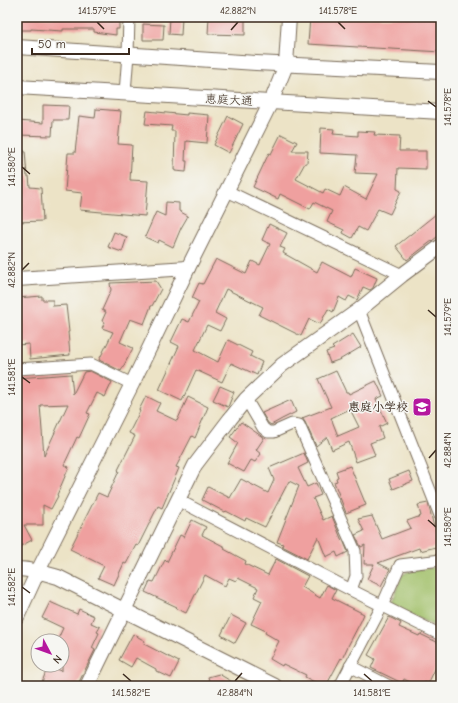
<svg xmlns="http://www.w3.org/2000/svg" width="458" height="703" viewBox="0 0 458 703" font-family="'Comic Neue','Klee One',sans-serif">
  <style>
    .green { fill: #a1c069; stroke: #6e7544 }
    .building { fill: #efa09f; fill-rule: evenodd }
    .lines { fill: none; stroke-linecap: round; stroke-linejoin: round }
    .minor-casing { stroke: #796b59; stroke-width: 13 }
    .tertiary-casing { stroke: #796b59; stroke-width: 16 }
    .minor { stroke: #fff; stroke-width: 11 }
    .tertiary { stroke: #fff; stroke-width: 14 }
    .ticks { fill: none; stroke: #3b2a1e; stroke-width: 1.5 }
    .labels { text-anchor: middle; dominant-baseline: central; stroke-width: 3; stroke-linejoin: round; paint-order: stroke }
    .street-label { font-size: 12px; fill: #3b2a1e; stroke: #f6f6f2 }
    .poi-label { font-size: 12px; font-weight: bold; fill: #3b2a1e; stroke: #f6f6f2; text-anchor: end }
    .neatline { fill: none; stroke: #3b2a1e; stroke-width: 1.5 }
    .ticks-label { font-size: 10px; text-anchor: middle; fill: #3b2a1e }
  </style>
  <rect width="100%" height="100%" fill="#f6f6f2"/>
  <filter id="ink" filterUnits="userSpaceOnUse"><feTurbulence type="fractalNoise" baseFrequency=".025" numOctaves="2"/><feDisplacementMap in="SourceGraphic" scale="8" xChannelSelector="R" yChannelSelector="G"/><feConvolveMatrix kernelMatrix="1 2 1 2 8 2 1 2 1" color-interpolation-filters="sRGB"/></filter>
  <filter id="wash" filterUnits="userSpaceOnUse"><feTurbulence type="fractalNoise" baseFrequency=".012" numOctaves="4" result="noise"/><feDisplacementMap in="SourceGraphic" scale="16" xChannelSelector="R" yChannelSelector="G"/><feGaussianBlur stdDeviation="0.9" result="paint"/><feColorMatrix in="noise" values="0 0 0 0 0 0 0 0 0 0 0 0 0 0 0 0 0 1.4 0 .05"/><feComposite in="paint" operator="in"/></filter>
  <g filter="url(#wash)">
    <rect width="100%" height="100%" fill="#ece3c6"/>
    <polygon class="green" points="441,567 441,629 390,605 402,575 411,570"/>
    <g id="blocks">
      <g class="building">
        <polygon points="17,17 87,17 87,18 119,22 119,29 116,29 116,35 94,32 94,29 63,29 63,31 31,29 31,30 17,30"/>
        <polygon points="170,17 182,17 181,35 169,34"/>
        <polygon points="209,17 245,17 245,35 208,34"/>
        <polygon points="310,17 441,17 441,52 308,44"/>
        <polygon points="143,24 164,25 163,40 143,40"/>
        <polygon points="43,105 69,106 68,120 53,120 52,136 17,135 17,121 43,123"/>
        <polygon points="96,109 121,111 118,144 132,145 130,180 148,181 145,216 80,210 82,193 65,191 68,153 75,153 79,116 95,118"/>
        <polygon points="147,111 187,115 187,113 209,115 207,143 186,141 185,161 187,161 186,172 175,171 175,170 174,170 175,131 171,131 172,126 145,124"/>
        <polygon points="228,116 243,124 229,153 214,145"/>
        <polygon points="321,128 334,129 333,134 358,136 358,131 375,132 374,135 400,136 399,151 426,151 426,169 398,168 397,189 401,191 390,214 378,209 366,231 358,227 352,238 343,233 344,230 327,222 332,211 314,202 310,209 280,194 278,199 253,187 269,153 271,154 281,134 297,142 292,151 308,151 307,163 305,163 296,179 323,193 325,189 340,196 344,187 366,199 378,174 355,173 357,155 320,153"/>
        <polygon points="17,151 25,151 27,176 29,176 30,187 41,188 43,221 17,222"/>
        <polygon points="166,202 179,203 179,211 188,216 181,228 173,247 159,240 158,243 145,237 156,212 165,216"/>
        <polygon points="441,210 441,234 407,260 396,246"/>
        <polygon points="269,224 287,233 280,247 285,249 283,253 317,272 322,262 351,277 355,268 377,278 373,288 370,290 363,287 357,300 349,296 346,301 339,297 333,312 328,309 320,324 309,319 301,336 259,315 263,307 226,289 215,313 226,319 220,331 207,325 195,350 218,362 228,340 252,352 250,356 262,362 257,375 231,363 222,382 196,370 182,401 159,390 179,346 171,342 182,319 189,322 199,302 192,298 199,283 203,284 216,259 246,274 252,261 260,265 270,244 262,240"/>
        <polygon points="114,232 127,237 122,252 108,247"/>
        <polygon points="156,281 161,289 152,306 151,306 144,324 130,319 120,342 133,348 121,371 99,360 113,332 102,328 105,322 102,321 106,312 102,310 111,290 110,283"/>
        <polygon points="42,296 42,300 53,300 53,306 66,305 69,332 68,332 70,355 30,359 29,344 17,345 17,298"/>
        <polygon points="353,334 361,347 341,359 330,363 326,352 334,349 332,347"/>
        <path d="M90,371L112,382L105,397L97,393L87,413L90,414L79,438L77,437L64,465L69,467L57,495L58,496L51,509L43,505V525H24L32,540L19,547L17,506V378L71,374L73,394L84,372ZM68,404L44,456L40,405Z"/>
        <path d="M336,371L346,392H348L349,394L376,381L383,396L376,399L387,423L379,427L383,438L370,443L375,455L356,462L349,442L332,450L327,437L316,446L305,422L302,418L331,407L318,379ZM350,409L359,427L338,436L331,418Z"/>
        <polygon points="220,386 234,392 228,407 213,400"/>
        <polygon points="146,396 160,403 156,411 177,421 188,397 208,407 195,438 192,436 176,467 179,468 162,508 158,506 138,546 136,545 126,564 124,563 114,585 98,578 104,566 70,549 98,493 107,497 119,471 118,470 135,436 129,433 140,411 139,410"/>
        <polygon points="291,400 296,412 282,419 271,425 268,423 262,413"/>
        <polygon points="241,422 264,438 256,450 261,454 255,462 251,460 244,472 227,463 238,443 230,437"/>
        <polygon points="304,453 308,463 298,468 307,487 316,483 321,495 313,498 323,520 332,516 342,541 343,540 348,552 338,557 336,552 326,557 318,537 307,559 282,546 283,544 277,542 299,486 289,481 265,527 246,518 245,521 226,511 225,512 202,500 208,487 230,498 241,479 268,493 274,480 269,468"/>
        <polygon points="350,466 366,505 346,513 334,482 337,481 336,478 338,477 336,471"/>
        <polygon points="409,471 413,481 393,489 389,479"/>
        <polygon points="428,503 434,527 435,526 440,546 420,551 419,548 378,563 390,569 381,586 367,579 374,564 364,564 365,545 361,547 355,535 364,531 358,519 372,516 382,539 411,528 407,521 421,516 418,505"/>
        <polygon points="192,520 206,527 202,535 225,547 224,549 246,561 245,564 268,575 276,559 308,576 302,587 320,598 327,585 336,590 332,598 364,614 361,621 348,646 342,659 341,658 326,686 322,686 305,677 306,675 283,664 282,666 270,659 279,641 265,633 266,631 251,624 262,601 254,597 258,588 238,578 236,581 229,578 225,586 205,575 186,613 176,608 177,607 145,592 150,581 154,582 165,560 167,562 180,535 184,537"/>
        <polygon points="50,602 77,614 79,609 94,616 91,623 100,627 97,632 99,633 92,648 95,650 77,686 55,686 42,682 48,666 62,671 62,641 57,641 63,628 42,618"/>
        <polygon points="231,615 246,623 235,643 221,635"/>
        <polygon points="389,617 401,623 399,627 419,636 420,634 441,644 441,667 437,665 428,684 425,682 423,686 418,686 404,679 402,683 371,668 375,659 368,655"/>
        <polygon points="133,634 145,641 144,644 179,662 171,678 156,671 156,669 136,658 131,667 119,660"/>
        <polygon points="219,674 239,686 211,686 208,677"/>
      </g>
    </g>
  </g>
  <g filter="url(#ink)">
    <use href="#blocks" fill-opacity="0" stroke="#796b59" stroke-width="1"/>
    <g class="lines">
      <g class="minor-casing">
        <g id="minor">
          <polyline points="125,93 128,54 129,17"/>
          <polyline points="227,191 402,275"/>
          <polyline points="359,310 441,518"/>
          <polyline points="17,369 91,364 132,384"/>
          <polyline points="246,399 263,428 268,432 274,432 292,424 299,425 355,551 356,576 351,590"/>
          <polyline points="178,500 351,590 441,635"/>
          <polyline points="350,666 389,686"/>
          <polyline points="340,686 382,606 400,565 441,560"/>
        </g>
      </g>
      <g class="tertiary-casing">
        <g id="tertiary">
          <polyline points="17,47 256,63 441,72"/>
          <polyline points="17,87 441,112"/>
          <polyline points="17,279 188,268"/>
          <path d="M17,569C32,569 44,573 58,577L275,686"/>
          <polyline points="17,617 38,571 132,384 188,268 271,102 286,65 289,17"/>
          <polyline points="87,686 195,465 230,419 246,399 282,365 359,310 402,275 441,246"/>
        </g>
      </g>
      <use href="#minor" class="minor"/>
      <use href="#tertiary" class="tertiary"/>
    </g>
  </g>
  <path class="ticks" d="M97,22L104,29M338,22L345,29M231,30L238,22M428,101L436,107M22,167L30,174M22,270L29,263M428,310L436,317M22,377L30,383M429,458L436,450M428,520L436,527M22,587L30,593M123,674L131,681M364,674L372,681M235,681L242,673"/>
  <defs>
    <g id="school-square" transform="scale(1)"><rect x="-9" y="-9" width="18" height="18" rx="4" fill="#b5179e" stroke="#f6f6f2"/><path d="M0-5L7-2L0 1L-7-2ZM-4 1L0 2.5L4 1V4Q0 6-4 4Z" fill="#fff"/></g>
  </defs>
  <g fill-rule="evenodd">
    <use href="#school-square" x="422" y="407"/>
  </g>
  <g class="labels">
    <g class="street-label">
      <text transform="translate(229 100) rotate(3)">恵庭大通</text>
    </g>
    <g class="poi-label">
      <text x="408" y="407">恵庭小学校</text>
    </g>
  </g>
  <rect width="458" height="703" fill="none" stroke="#f6f6f2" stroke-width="44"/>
  <g transform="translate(50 653) rotate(131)"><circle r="19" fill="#f6f6f2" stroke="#aba49d"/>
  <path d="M0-3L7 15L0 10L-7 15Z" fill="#b5179e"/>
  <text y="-6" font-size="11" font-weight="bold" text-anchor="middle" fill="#3b2a1e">N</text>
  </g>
  <path d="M32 48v6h97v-6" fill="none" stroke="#3b2a1e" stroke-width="2"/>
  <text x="38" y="48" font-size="12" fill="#3b2a1e" stroke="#f6f6f2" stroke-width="3" paint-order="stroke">50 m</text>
  <rect x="22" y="22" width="414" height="659" class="neatline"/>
  <g class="ticks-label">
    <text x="97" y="14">141.579°E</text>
    <text x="238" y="14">42.882°N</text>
    <text x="338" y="14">141.578°E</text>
    <text transform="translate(447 107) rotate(-90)" y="4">141.578°E</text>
    <text transform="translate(11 167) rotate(-90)" y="4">141.580°E</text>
    <text transform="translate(11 270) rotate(-90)" y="4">42.882°N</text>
    <text transform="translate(447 317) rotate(-90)" y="4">141.579°E</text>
    <text transform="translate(11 377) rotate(-90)" y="4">141.581°E</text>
    <text transform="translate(447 450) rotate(-90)" y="4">42.884°N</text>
    <text transform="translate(447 527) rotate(-90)" y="4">141.580°E</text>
    <text transform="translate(11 587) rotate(-90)" y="4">141.582°E</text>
    <text x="131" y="696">141.582°E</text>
    <text x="235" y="696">42.884°N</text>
    <text x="372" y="696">141.581°E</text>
  </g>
</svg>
